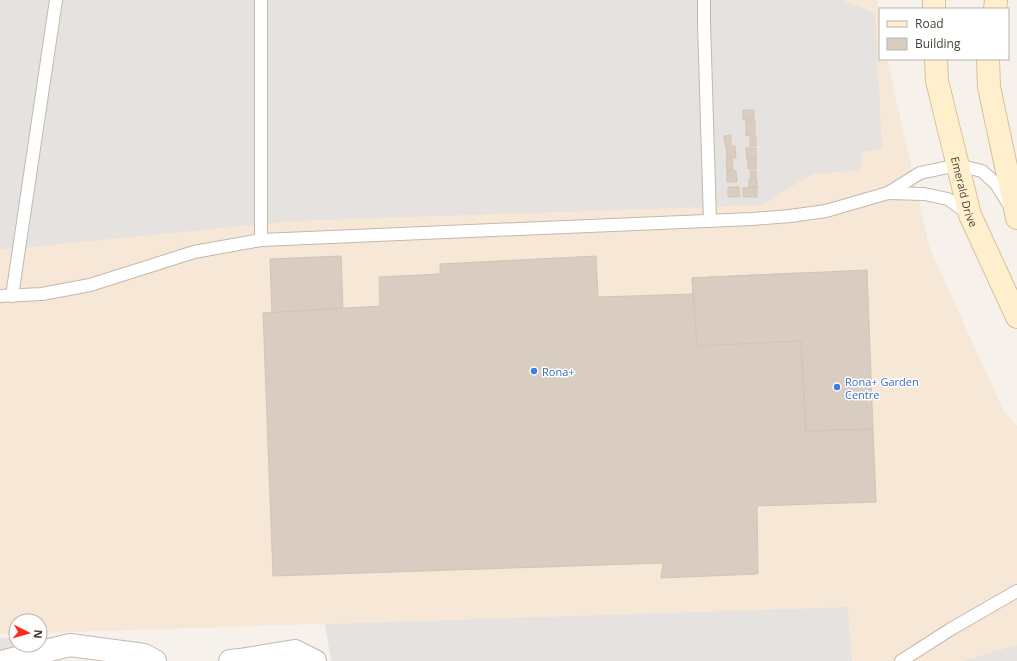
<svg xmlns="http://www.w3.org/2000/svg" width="1017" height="661" viewBox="0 0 1017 661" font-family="'Open Sans',sans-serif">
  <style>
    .commercial { fill: #f7e7d7 }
    .parking { fill: #e5e2df }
    .building { fill: #d8cdc0; stroke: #d3c4b3 }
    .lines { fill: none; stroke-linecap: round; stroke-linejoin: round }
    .lane-casing { stroke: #c2b9ad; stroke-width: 14 }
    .street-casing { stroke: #c2b9ad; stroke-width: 24 }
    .secondary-casing { stroke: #d6c29a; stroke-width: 24 }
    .lane { stroke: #fff; stroke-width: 12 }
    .street { stroke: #fff; stroke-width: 22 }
    .secondary { stroke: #ffefcc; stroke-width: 22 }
    .shop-dot { fill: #3f7fe0; stroke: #fff; stroke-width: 1.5 }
    .labels { text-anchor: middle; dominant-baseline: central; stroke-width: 3; stroke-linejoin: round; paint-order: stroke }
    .street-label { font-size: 11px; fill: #4a4238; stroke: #fff }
    .shop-label { font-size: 11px; fill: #366cbe; stroke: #fff; text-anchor: start }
  </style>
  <rect width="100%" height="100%" fill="#f6f2eb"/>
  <polygon class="commercial" points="0,0 877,0 880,19 880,59 887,59 929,246 1003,410 1017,426 1017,661 852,661 848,607 40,633 40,621 16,621 16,633 0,634"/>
  <g class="parking">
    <polygon points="0,0 842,0 875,13 882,148 862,152 860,170 812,174 762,205 292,221 0,250"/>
    <polygon points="848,607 852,661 331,661 325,624"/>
    <polygon points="16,637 16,645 40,645 40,637 50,637 50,661 0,661 0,638"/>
    <polygon points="1017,645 1017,661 962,661"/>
  </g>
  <g class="building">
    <rect x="743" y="110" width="11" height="10"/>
    <polygon points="746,121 755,121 755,135 746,136"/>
    <polygon points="731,135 731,145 725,145 724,136"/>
    <rect x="750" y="137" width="6" height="9"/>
    <polygon points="726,146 735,146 736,158 727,158"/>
    <polygon points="746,148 756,148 756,159 747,160"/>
    <polygon points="726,159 732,159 733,171 727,171"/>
    <polygon points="756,159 756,169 748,169 748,160"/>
    <polygon points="727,171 736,171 737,182 727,182"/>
    <polygon points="750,171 756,171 756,178 751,178"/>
    <rect x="749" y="179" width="8" height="8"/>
    <polygon points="728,187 739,187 740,197 728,197"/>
    <polygon points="757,187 757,197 743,197 743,188"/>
    <polygon points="341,256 343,309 272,313 270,259"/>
    <polygon points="596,256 598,297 693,294 692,278 798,273 806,431 873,429 876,502 757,506 758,574 661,578 663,563 273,576 263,313 380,306 379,277 440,274 440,264"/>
    <polygon points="867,270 873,429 806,431 801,341 697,346 692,278"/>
  </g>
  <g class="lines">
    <g class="lane-casing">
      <g id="lane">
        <polyline points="261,0 261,240"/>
        <polyline points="704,0 704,23 710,221"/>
        <polyline points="888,193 924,194 948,199 969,214"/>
        <polyline points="0,296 42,294 90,285 194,252 261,240 752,219 790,216 826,211 888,193 920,173 958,165 982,171 996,184 1008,203"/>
        <polyline points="12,296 56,0"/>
        <polyline points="901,661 951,629 1017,591"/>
      </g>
    </g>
    <g class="street-casing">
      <g id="street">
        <polyline points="5,661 70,645 144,655 155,661"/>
        <polyline points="230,661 240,660 295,651 315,661"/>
      </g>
    </g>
    <g class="secondary-casing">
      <g id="secondary">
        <polyline points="934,0 934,9"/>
        <polyline points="995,9 996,0"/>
        <path id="s1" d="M936,59L937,81L970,215L1017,317"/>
        <polyline points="988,59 989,87 1017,218"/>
      </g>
    </g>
    <use href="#lane" class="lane"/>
    <use href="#street" class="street"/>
    <use href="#secondary" class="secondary"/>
  </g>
  <g class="shop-dot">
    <circle cx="534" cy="371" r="4"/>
    <circle cx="837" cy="387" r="4"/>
  </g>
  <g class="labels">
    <g class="street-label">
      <text stroke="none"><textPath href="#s1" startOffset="136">Emerald Drive</textPath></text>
    </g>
    <g class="shop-label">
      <text x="542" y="371">Rona+</text>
      <text x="845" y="381">Rona+ Garden<tspan x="845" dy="13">Centre</tspan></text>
    </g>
  </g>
  <rect x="879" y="8" width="130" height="52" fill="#ffffff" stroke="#b7b3af"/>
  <rect x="887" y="21" width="20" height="6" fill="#ffefcc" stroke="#b7b3af"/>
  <text x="915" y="28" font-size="12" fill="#4a4238">Road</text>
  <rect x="887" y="38" width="20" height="12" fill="#d8cdc0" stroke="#b7b3af"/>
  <text x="915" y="48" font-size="12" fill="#4a4238">Building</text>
  <g transform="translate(28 633) rotate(96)"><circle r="19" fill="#ffffff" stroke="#b7b3af"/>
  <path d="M0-3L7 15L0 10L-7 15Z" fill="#fe2b1a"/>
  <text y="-6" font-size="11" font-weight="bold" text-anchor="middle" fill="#4a4238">N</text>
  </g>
</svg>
